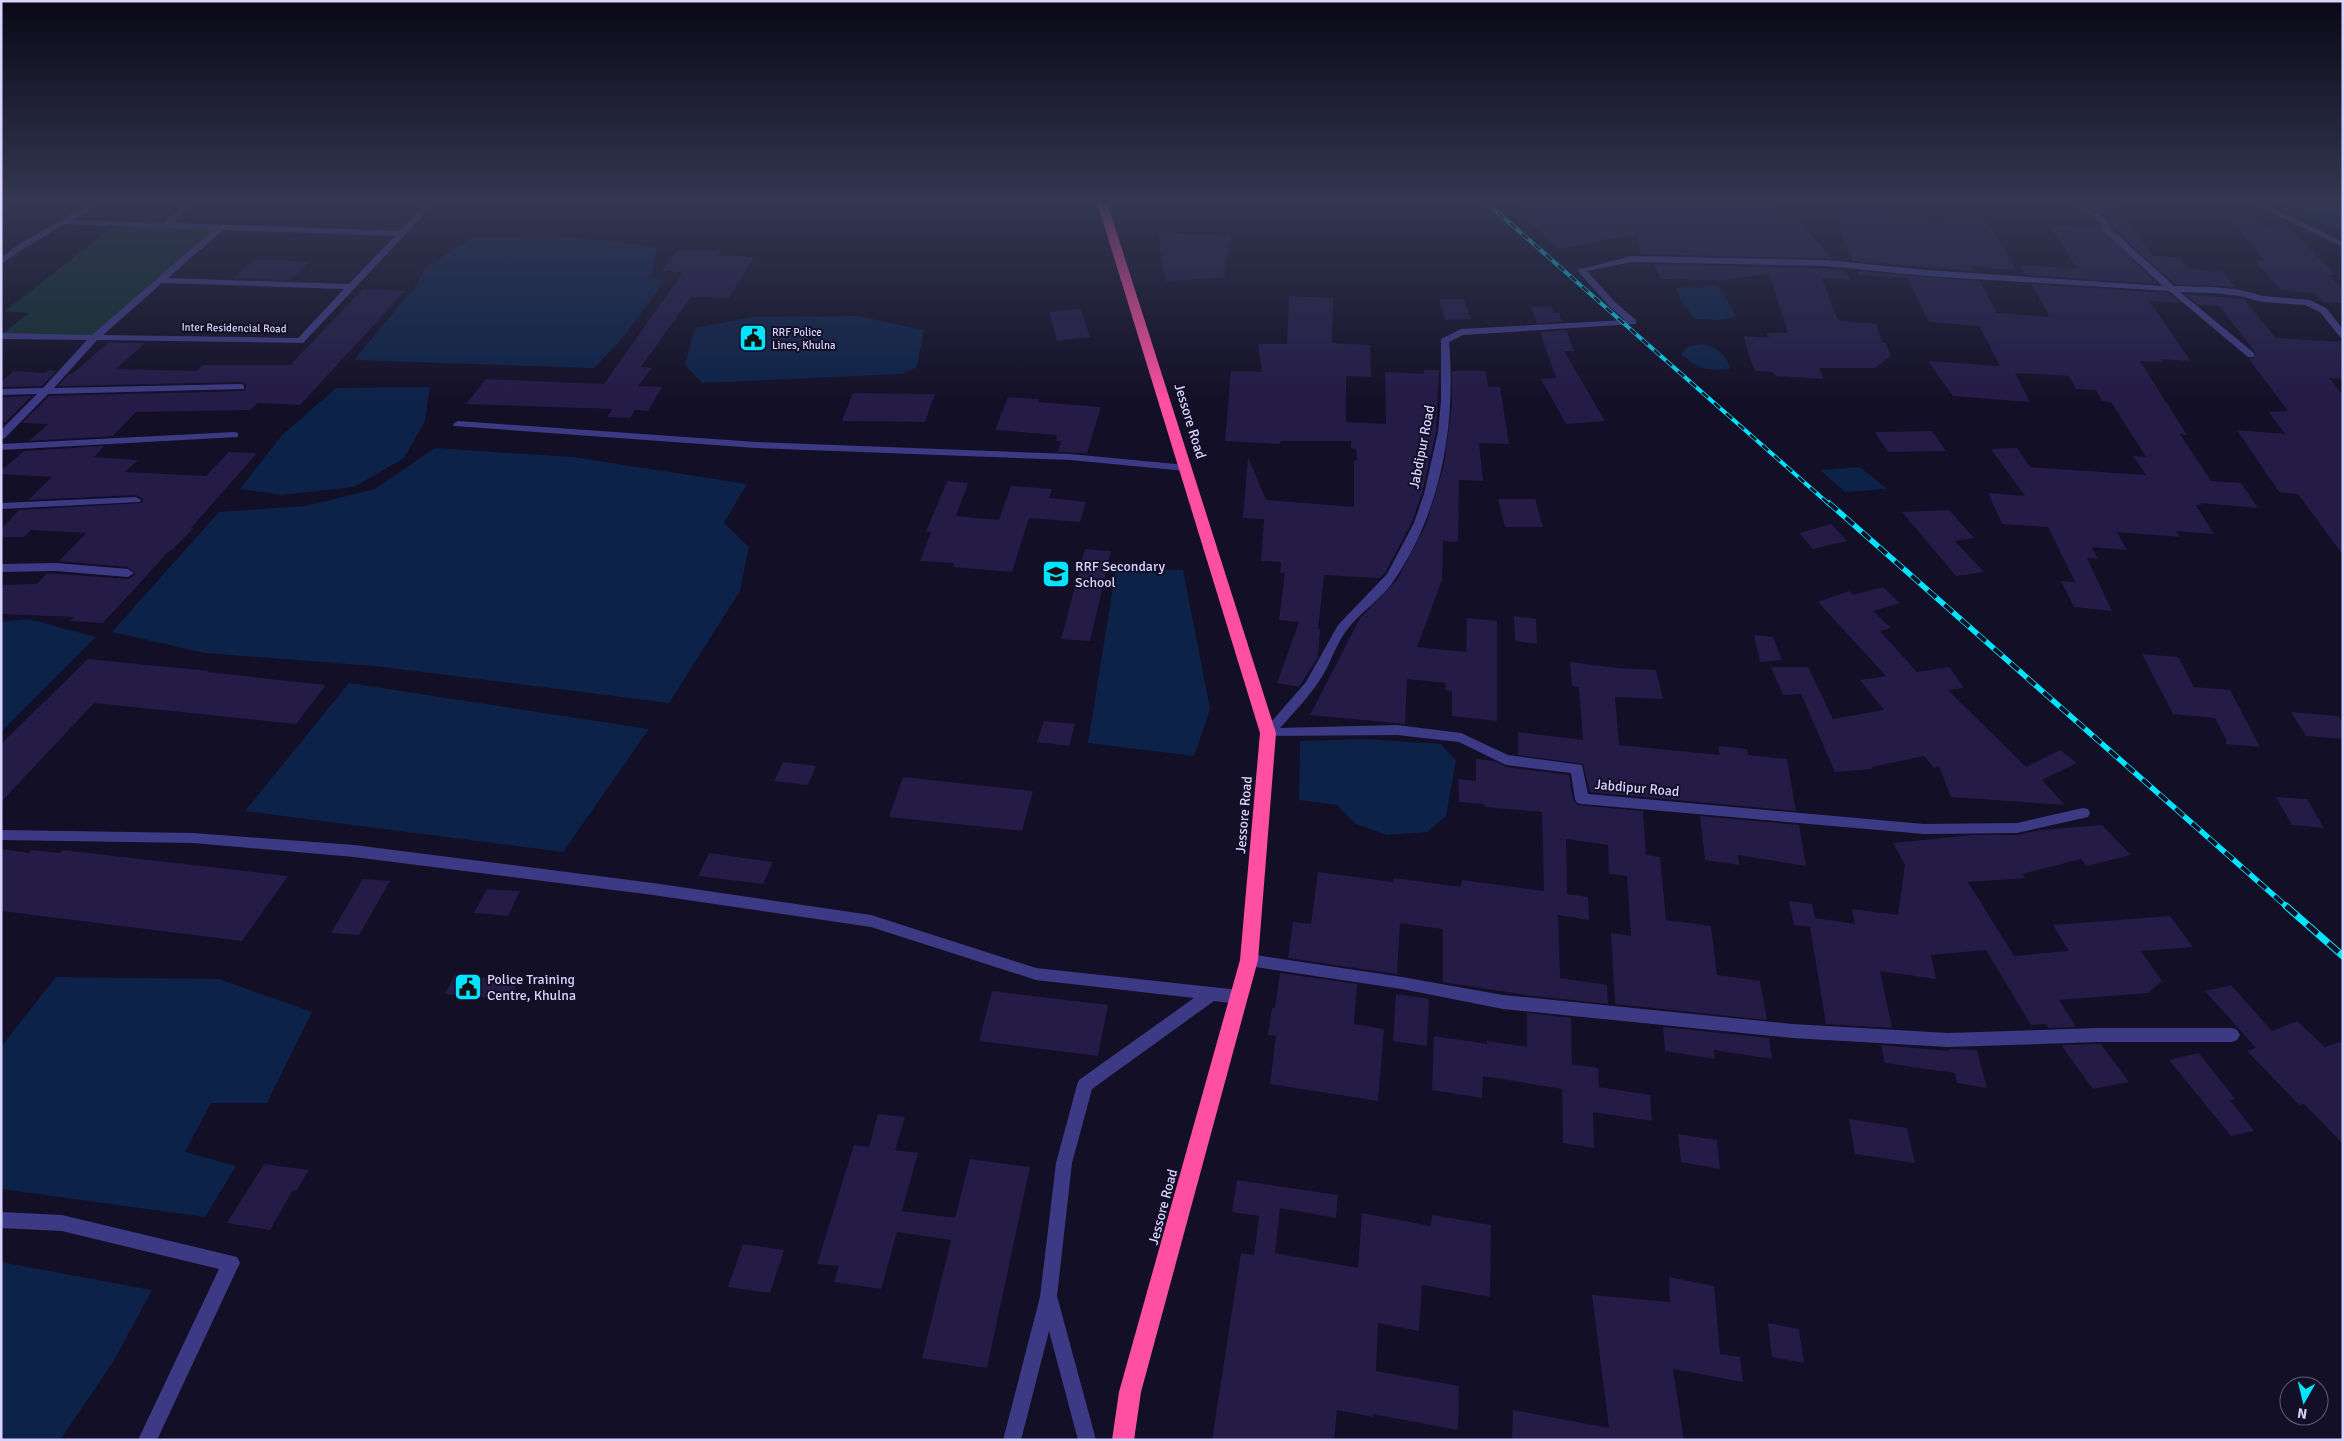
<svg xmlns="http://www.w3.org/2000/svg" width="2344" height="1441" viewBox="0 0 2344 1441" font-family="Signika,sans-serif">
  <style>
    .green { fill: #12302f }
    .water { fill: #0c2248 }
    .building { fill: #241b47 }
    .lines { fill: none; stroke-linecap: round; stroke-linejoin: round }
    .minor { fill: #3d3a85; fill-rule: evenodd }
    .highway { fill: #ff4fa3; fill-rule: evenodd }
    .rail-far2-casing { stroke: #00e5ff; stroke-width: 4 }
    .rail-far1-casing { stroke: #00e5ff; stroke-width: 5.5 }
    .rail-casing { stroke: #00e5ff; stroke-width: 7 }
    .rail-far2 { stroke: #130f26; stroke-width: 2.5; stroke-dasharray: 8; stroke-linecap: butt }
    .rail-far1 { stroke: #130f26; stroke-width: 4; stroke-dasharray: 11; stroke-linecap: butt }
    .rail { stroke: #130f26; stroke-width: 5; stroke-dasharray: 14; stroke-linecap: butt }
    .labels { text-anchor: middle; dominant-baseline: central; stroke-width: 4; stroke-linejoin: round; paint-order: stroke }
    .far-street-label { font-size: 11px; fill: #d9d4ff; stroke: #130f26 }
    .far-poi-label { font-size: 11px; fill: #d9d4ff; stroke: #130f26; text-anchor: start }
    .street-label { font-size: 14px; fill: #d9d4ff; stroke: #130f26 }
    .poi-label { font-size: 14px; fill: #d9d4ff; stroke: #130f26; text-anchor: start }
  </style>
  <rect width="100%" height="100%" fill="#130f26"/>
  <polygon class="green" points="118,223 220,228 96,336 1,335 29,313 5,311"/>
  <g class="water">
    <polygon points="2280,202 2343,202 2343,233"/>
    <polygon points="550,236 657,246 651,278 665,281 620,341 594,368 354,360 417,284 425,268 472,238"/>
    <polygon points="1718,285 1737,317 1720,320 1695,319 1681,301 1676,288"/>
    <polygon points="858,316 924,330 917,367 901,374 702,383 685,365 695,328 753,317"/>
    <path d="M1702,344C1716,347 1727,355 1730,369C1707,371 1699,370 1681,354L1687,347Z"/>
    <polygon points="430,387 425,421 404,458 354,487 282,495 240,489 282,435 336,388"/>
    <polygon points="435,448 573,457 747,484 724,523 749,547 740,591 669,703 374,666 205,653 112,632 219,512 306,506 375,489"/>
    <polygon points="1860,467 1887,489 1845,492 1820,470"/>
    <polygon points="1116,568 1183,570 1210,709 1194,756 1088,743"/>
    <polygon points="28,619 96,637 1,732 1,622"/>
    <polygon points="349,683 649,729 563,852 245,811"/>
    <polygon points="1365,739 1441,744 1456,761 1446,816 1427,832 1387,835 1356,824 1337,805 1299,800 1300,741"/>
    <polygon points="56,977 219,979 312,1012 267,1103 211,1103 185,1152 236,1166 205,1217 1,1189 1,1047"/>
    <polygon points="1,1262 152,1290 113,1362 60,1440 1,1440"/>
  </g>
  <g class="building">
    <polygon points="1545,202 1777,202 1783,217 1796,217 1832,259 1641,254 1637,234 1558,249 1514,208"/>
    <polygon points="2084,202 2114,202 2153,256 2179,257 2188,269 2222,271 2235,287 2175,284 2111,226 2109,218"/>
    <polygon points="1831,207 1889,211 1892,217 1947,221 1944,214 1984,216 2016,270 1972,267 1975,271 1853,261"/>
    <polygon points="2220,207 2247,209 2264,228 2279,224 2295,233 2335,275 2329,275 2343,290 2343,303 2323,302 2315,293 2280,290 2255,261 2265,261"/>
    <polygon points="2049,225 2100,228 2158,284 2025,275 2020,265 2078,269"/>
    <polygon points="1158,232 1230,236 1224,278 1165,281"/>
    <polygon points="678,250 719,251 717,255 754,257 729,298 691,297 641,367 652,368 638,386 662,387 648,411 635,410 630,418 607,417 612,409 466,404 486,379 604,384 683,272 661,271"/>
    <polygon points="255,259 309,262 290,280 232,278"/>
    <polygon points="1654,264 1842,269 1851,280 1822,278 1837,318 1840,321 1876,324 1882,342 1886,343 1891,356 1874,368 1819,368 1824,379 1776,376 1772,372 1755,371 1749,356 1744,336 1769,338 1766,333 1788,333 1769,274 1723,280 1661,279"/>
    <polygon points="1858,271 1980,281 1997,313 2050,317 2031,284 2168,293 2181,303 2149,301 2191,361 2160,359 2163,362 2140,361 2187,435 2180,434 2211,481 2241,483 2258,508 2200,503 2201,505 2196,505 2214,534 2176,531 2180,537 2117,532 2127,550 2092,547 2098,559 2087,558 2112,611 2074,607 2061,581 2075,582 2048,527 2002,524 1988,493 2025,496 1991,449 2017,448 2030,467 2146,475 2133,456 2146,457 2111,402 2102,401 2096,390 2076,389 2069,376 2015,373 2030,402 1953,396 1928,361 2000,366 1979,326 1929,322 1907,278 1859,275"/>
    <polygon points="363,289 405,291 300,405 258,403 250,410 136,412 113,436 29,441 48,424 22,423 49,396 244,391 246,389 246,384 241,382 58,386 69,374 72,374 109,342 145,343 116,369 196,371 203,365 290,365"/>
    <polygon points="2185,294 2244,299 2276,338 2343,342 2343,379 2329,378 2343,395 2343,555 2298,494 2279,492 2237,430 2285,434 2269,412 2288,411 2249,359 2255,358 2255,352 2219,306 2198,305"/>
    <polygon points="1289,296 1333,298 1332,343 1370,345 1371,377 1346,376 1346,422 1386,424 1385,372 1424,374 1424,370 1439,370 1436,432 1422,493 1412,522 1385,573 1380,578 1324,575 1318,629 1320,629 1318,657 1299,687 1277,683 1299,622 1279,620 1285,573 1280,573 1281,562 1261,561 1264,519 1243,518 1248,457 1266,500 1354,507 1354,461 1357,460 1356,449 1351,448 1351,441 1281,441 1280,444 1225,441 1231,371 1262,372 1258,344 1287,344"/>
    <polygon points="1439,299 1464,299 1471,319 1445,320"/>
    <polygon points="1551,306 1554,313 1559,313 1562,322 1537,323 1531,307"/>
    <polygon points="1081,309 1090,337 1057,341 1049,312"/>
    <polygon points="1566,330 1574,351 1564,351 1605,421 1566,424 1541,379 1556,378 1540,332"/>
    <polygon points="49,370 56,371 42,386 1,387 1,382 14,371 45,373"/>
    <polygon points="1452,371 1486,371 1488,387 1500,387 1509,444 1479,443 1483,481 1459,480 1458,542 1443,541 1442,580 1417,647 1466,652 1467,618 1497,621 1497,721 1452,716 1452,691 1445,690 1446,683 1407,679 1405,724 1310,715 1360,618 1397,580 1426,525 1444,465 1452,404"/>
    <polygon points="853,393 935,394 925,422 842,421"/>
    <polygon points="32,396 6,422 1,422 1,397"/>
    <polygon points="1008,397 1039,399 1038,402 1101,407 1087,453 1058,452 1061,441 1056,441 1057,435 995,430"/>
    <polygon points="1932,431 1946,451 1888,452 1875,432"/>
    <polygon points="104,446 94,457 138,460 125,472 206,476 229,452 257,453 191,528 194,528 172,550 170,550 103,623 70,621 74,617 1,614 1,585 37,584 47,573 128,579 136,574 128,567 59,561 86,533 31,530 24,537 1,537 1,529 19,510 142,503 143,499 136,495 28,500 52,477 1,474 1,471 24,451"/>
    <polygon points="947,481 968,483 956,516 999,520 1011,486 1052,489 1049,498 1086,502 1080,522 1029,518 1012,572 953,567 954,563 920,561 931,532 926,532"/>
    <polygon points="1498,499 1535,499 1543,527 1505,527"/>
    <polygon points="1949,510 1974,538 1955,541 1984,572 1956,576 1902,512"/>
    <polygon points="1831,524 1847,541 1813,549 1799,533"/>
    <polygon points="1085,549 1111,551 1090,641 1061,639"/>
    <polygon points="1883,587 1900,603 1873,611 1891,628 1880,631 1917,672 1949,667 1964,688 1948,690 2026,767 2060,750 2077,763 2042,780 2065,805 1951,797 1939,766 1934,768 1924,756 1872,767 1873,769 1835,772 1801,694 1783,695 1771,667 1808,667 1833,719 1884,710 1860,680 1886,676 1818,602 1849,591 1853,595"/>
    <polygon points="1514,616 1536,619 1537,644 1515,641"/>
    <polygon points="1754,635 1773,637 1782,660 1760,662"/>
    <polygon points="2142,654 2178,657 2194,687 2230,690 2260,747 2226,744 2226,739 2215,718 2173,714"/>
    <polygon points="88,659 209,671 207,672 326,685 296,724 94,703 1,802 1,744"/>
    <polygon points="1570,662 1617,668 1656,670 1663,699 1615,697 1619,745 1720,755 1718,746 1747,749 1748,755 1787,759 1796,811 1590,792 1583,764 1518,755 1518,732 1583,740 1579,687 1572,686"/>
    <polygon points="2291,712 2338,716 2343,723 2343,739 2306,736"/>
    <polygon points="1044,721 1075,724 1069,746 1037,742"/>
    <polygon points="1476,759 1494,761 1506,767 1569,775 1573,799 1577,805 1643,811 1646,855 1660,857 1666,920 1711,926 1717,975 1760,981 1767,1020 1615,1004 1611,933 1631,936 1627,876 1609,874 1608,845 1566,839 1567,894 1588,897 1589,920 1558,915 1560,978 1607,985 1608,1004 1526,995 1443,982 1443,929 1400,923 1397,974 1288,958 1293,922 1311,924 1318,872 1393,882 1394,878 1461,887 1462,880 1544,891 1542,812 1485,807 1484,804 1459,802 1458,779 1476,781"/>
    <polygon points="783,762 816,766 808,785 774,781"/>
    <polygon points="903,777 1033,791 1022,831 889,817"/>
    <polygon points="2276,797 2307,799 2324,828 2292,825"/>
    <polygon points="1700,816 1799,825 1806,866 1738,855 1739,865 1705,860"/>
    <polygon points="2102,825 2131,855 2087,866 2081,859 2022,874 2025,878 1968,882 2014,956 2069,951 2053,925 2170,916 2193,947 2141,951 2162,981 2148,993 2059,1000 2076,1027 2049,1028 2045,1024 2031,1025 1986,950 1931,955 1936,979 1880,971 1892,1028 1826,1024 1810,927 1794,925 1789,901 1812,904 1815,918 1855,924 1852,909 1898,915 1905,865 1893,843 1972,835 2017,835 2040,830"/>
    <polygon points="1,849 29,853 31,850 60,853 63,850 288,876 242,941 1,911"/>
    <polygon points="709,853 773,862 763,884 698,876"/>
    <polygon points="363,879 390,881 359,935 331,933"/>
    <polygon points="487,889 520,891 508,916 474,913"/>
    <polygon points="1280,973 1357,984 1354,1024 1384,1029 1378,1101 1270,1084 1276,1036 1268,1035 1272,1008 1275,1008"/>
    <polygon points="455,975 516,981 514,1000 445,994"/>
    <polygon points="2231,985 2272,1031 2297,1021 2325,1047 2343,1041 2343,1144 2304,1104 2299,1105 2247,1051 2256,1048 2205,991"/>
    <polygon points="992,991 1108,1005 1098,1056 979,1041"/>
    <polygon points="1396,994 1429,999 1427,1046 1393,1041"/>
    <polygon points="1527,1013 1571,1018 1572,1064 1598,1068 1599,1087 1650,1095 1652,1121 1593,1112 1594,1148 1563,1143 1562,1089 1483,1076 1482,1098 1432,1090 1434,1036 1487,1044 1487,1041 1527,1047"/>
    <polygon points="1663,1027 1769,1038 1772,1059 1714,1050 1715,1059 1665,1051"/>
    <polygon points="2101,1044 2129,1082 2093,1089 2061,1045"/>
    <polygon points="1881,1045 1949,1051 1949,1049 1977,1050 1987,1088 1957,1083 1955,1073 1885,1063"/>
    <polygon points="2199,1053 2235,1099 2230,1100 2254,1131 2231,1136 2169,1060"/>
    <polygon points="878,1114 905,1117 895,1150 918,1153 902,1211 955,1218 970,1159 1030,1167 987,1368 922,1358 951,1240 897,1232 881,1289 834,1282 839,1266 817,1264 854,1145 869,1147"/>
    <polygon points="1849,1119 1907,1128 1915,1163 1855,1154"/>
    <polygon points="1678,1134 1717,1140 1720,1169 1681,1162"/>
    <polygon points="264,1164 309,1170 296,1191 293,1190 270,1230 227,1223"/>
    <polygon points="1237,1180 1338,1195 1336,1218 1280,1208 1275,1253 1358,1268 1362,1213 1431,1226 1432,1215 1491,1225 1490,1297 1422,1285 1419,1331 1378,1323 1376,1371 1459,1386 1458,1430 1373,1414 1373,1417 1337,1410 1334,1440 1212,1440 1241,1253 1254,1255 1259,1216 1232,1212"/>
    <polygon points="743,1244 784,1250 770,1293 728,1287"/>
    <polygon points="1669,1277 1714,1286 1720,1354 1740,1357 1743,1382 1673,1369 1684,1440 1512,1440 1513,1410 1609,1428 1592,1295 1670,1302"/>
    <polygon points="1768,1323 1799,1329 1804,1363 1772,1357"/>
  </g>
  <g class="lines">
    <g class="minor">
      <path d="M93,202H102L73,220L163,223L189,202H198L173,223L399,231L428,202H436L303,343L97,340L54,388L241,384L244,385V389L48,394L5,438L1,439V430L37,394L1,395V389L43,388L87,340L1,339V333L92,335L213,230L65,224L25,248L1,264V258L19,244ZM223,230L395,236L349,284L168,278ZM162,283L344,289L298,338L103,335Z"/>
      <path d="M2070,202H2079L2108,220L2109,227L2174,286L2213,287L2241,290L2263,296L2310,300L2326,308L2343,329V338L2340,337L2320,312L2305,305L2262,302L2240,296L2213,293L2180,292L2254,353V357H2248L2169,291L1926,276L1826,266L1632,262L1587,271L1615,302L1636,320V324L1463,335L1449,342C1456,424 1442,509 1395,579C1382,599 1360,612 1346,631C1336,645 1331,661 1323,675C1311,695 1295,711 1280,728L1397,725L1461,733L1508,755L1582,765L1588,794L1924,824L2017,823L2083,808L2088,809L2090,813L2088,817L2017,833L1924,834L1582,804L1577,803L1575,799L1571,773L1506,765L1459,742L1397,735L1264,736L1262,733L1264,730L1306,682L1338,625L1387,574L1414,523L1424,494L1438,432L1441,401V339L1461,329L1625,320L1609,306L1577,270L1632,256L1826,260L1926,270L2163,286L2102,230L2101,223Z"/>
      <polygon points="2250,202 2260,202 2343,242 2343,247"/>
      <polygon points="458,421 756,442 1070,454 1186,465 1191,468 1186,471 1070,460 756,448 454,426 453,424"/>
      <polygon points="234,432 238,433 238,437 1,450 1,444"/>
      <polygon points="136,497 141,500 140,502 1,509 1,503"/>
      <polygon points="56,563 128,569 134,573 128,577 56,571 1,572 1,564"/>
      <polygon points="1,830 193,833 354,845 653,883 871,915 1036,968 1239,990 1244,992 1246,997 1244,1002 1239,1004 1214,1001 1092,1089 1072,1163 1057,1296 1096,1440 1078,1440 1049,1331 1021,1440 1003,1440 1040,1297 1056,1163 1077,1085 1079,1080 1194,998 1036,980 871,927 653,895 354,857 193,843 1,840"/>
      <polygon points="1249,954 1402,977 1503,995 1792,1024 1948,1033 2098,1028 2232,1028 2237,1030 2240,1035 2237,1040 2232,1042 2098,1042 1948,1047 1792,1038 1503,1009 1402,989 1249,966 1244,964 1242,960 1244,956"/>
      <polygon points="1,1212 62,1215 237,1257 240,1263 237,1269 157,1440 138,1440 219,1269 62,1231 1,1228"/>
    </g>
    <polygon class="highway" points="1097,202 1107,202 1276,733 1258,960 1141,1392 1134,1440 1112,1440 1119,1392 1240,960 1260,733"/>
    <g class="rail-far2-casing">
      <polyline id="rail-far2" points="1486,202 1830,505"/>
    </g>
    <g class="rail-far1-casing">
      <polyline id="rail-far1" points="1829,503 2287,907"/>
    </g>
    <g class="rail-casing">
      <polyline id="rail" points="2286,906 2343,956"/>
    </g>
    <use href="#rail-far2" class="rail-far2"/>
    <use href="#rail-far1" class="rail-far1"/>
    <use href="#rail" class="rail"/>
  </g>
  <linearGradient id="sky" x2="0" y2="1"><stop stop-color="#0a0815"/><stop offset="0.5" stop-color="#333752"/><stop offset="1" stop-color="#333752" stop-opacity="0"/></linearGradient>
  <rect width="2344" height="403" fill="url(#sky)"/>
  <defs>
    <g id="civic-square" transform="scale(1.4375)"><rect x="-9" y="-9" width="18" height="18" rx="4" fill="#00e5ff" stroke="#130f26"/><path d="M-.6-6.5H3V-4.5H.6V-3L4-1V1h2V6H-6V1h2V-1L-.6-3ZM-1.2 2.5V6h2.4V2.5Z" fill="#111"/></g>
    <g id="school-square" transform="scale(1.4375)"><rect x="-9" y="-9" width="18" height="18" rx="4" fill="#00e5ff" stroke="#130f26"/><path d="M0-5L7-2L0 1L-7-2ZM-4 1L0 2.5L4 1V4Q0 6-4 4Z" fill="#111"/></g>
  </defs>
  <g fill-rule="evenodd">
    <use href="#civic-square" x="753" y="338"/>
    <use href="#school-square" x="1056" y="574"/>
    <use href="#civic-square" x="468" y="987"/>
  </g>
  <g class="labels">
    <g class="far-street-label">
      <text transform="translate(234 328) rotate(1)">Inter Residencial Road</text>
    </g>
    <g class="far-poi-label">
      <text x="772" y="332">RRF Police<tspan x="772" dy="13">Lines, Khulna</tspan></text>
    </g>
    <g class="street-label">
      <text transform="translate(1190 421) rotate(73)">Jessore Road</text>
      <text transform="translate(1422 447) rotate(-79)">Jabdipur Road</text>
      <text transform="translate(1637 788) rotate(5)">Jabdipur Road</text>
      <text transform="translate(1244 815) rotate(-85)">Jessore Road</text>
      <text transform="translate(1163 1207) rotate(-75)">Jessore Road</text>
    </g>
    <g class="poi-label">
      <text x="1075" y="566">RRF Secondary<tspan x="1075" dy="16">School</tspan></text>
      <text x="487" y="979">Police Training<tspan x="487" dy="16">Centre, Khulna</tspan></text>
    </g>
  </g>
  <rect width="2344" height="1441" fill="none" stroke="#d9d4ff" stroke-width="5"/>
  <g transform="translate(2304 1401) rotate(188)"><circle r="24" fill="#130f26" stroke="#625e7d"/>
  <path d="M0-4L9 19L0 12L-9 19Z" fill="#00e5ff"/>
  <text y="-8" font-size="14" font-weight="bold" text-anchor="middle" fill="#d9d4ff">N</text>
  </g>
</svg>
